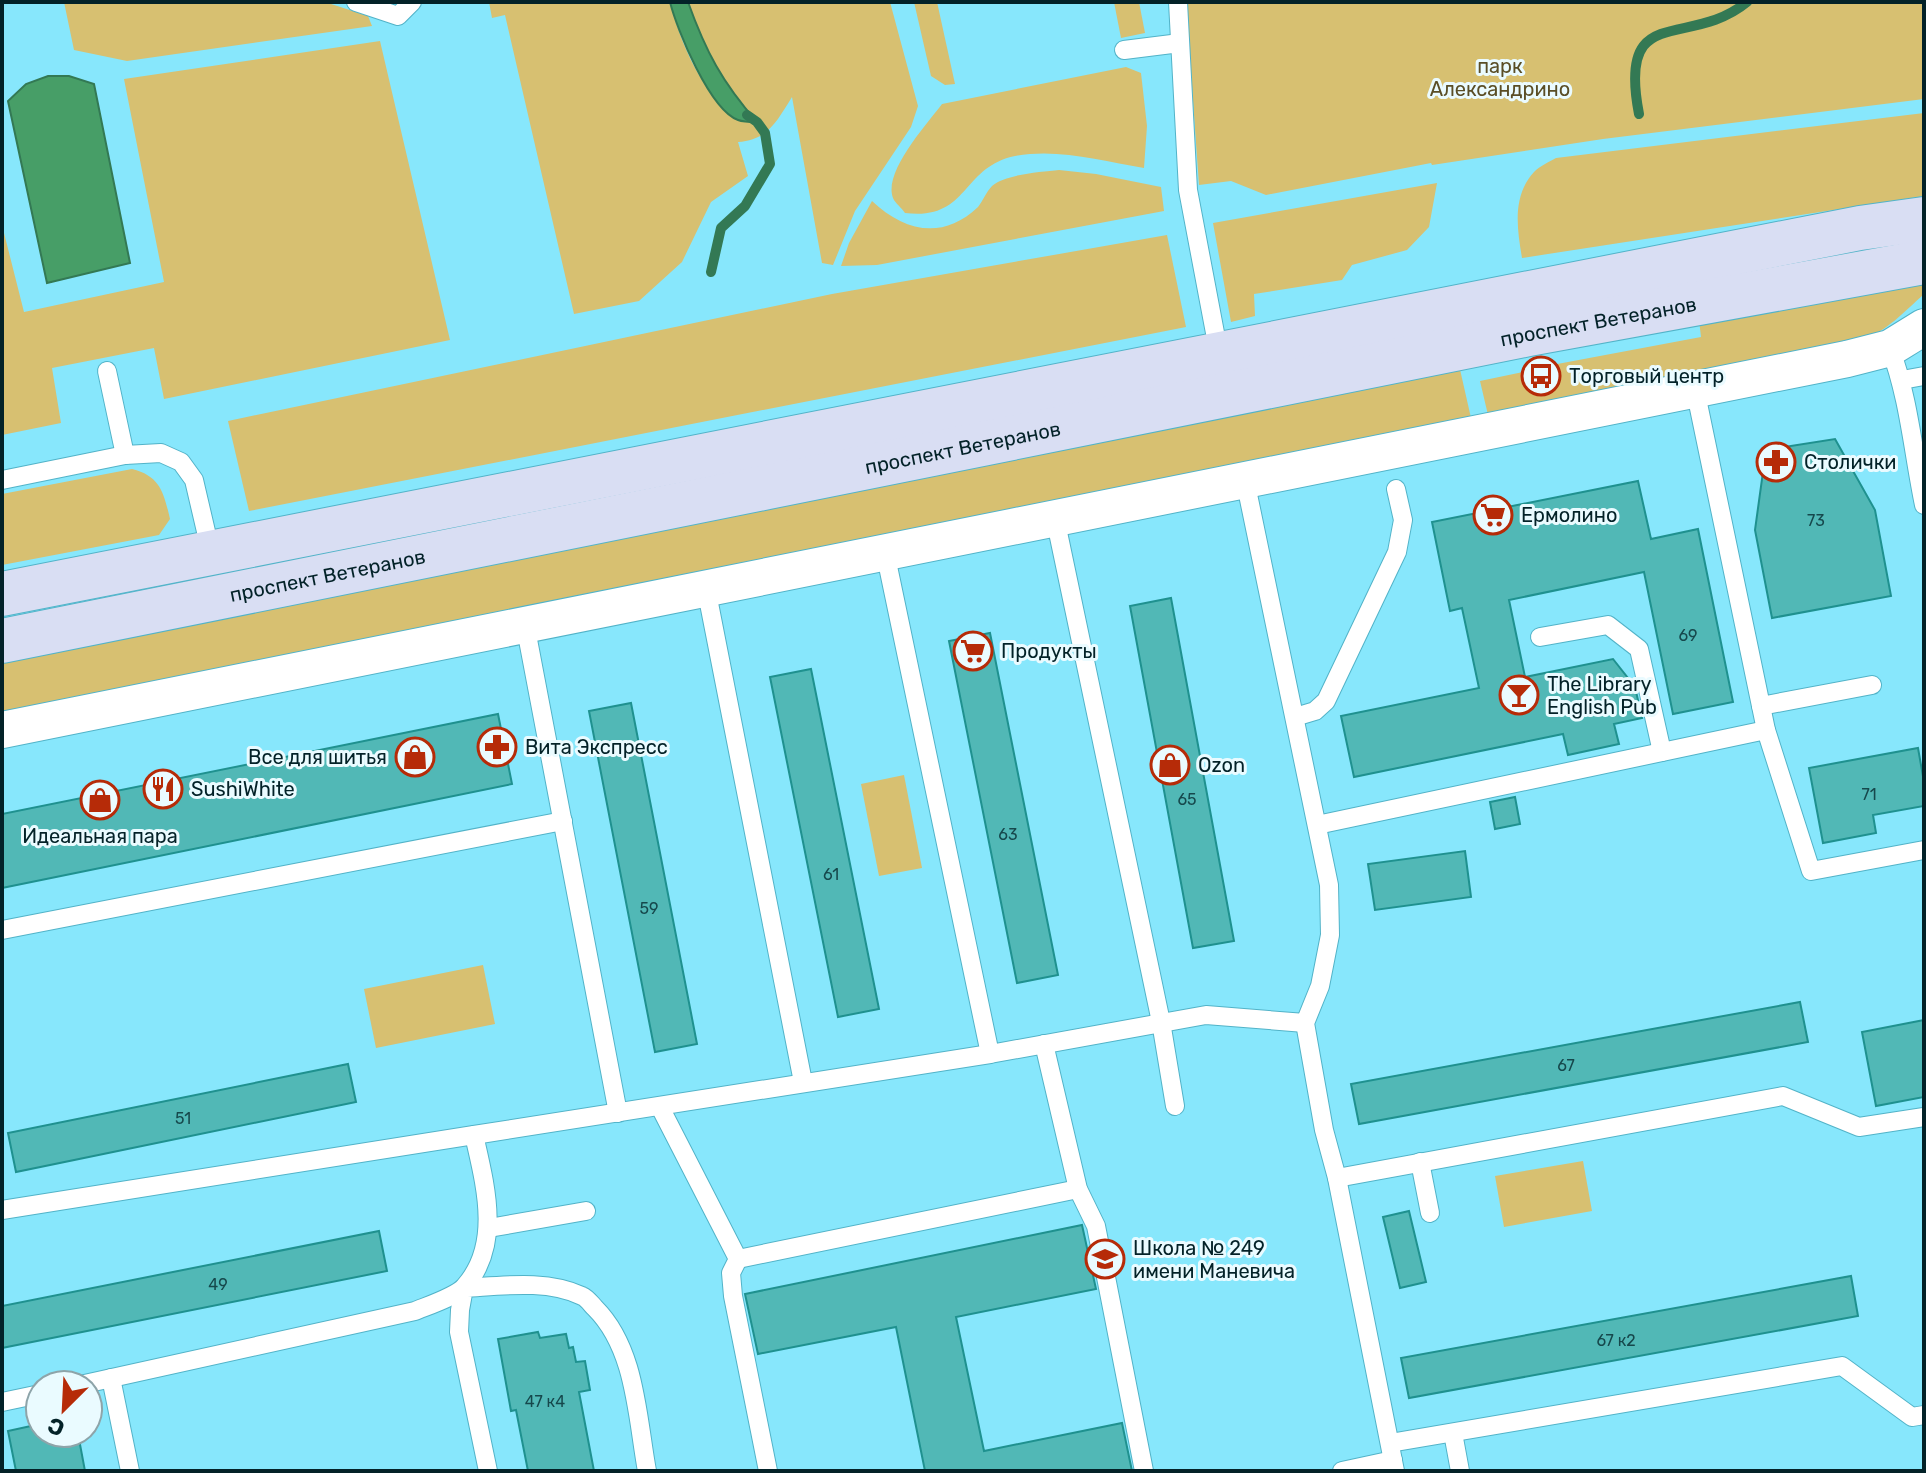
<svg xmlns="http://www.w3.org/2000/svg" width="1926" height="1473" viewBox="0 0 1926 1473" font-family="Rubik,sans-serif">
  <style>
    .green { fill: #d7c071 }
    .water { fill: #479e67; stroke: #337954; stroke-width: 2 }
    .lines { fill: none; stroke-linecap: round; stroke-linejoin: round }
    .stream { stroke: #337954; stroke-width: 10 }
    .building { fill: #51b8b6; stroke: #1f918f; stroke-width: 2 }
    .service-casing { stroke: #52b3c8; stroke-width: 20 }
    .minor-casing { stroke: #52b3c8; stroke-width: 38 }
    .secondary-casing { stroke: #52b3c8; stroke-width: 46 }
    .service { stroke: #fff; stroke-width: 18 }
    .minor { stroke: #fff; stroke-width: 36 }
    .secondary { stroke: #d9def3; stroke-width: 44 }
    .labels { text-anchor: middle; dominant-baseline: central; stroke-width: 6; stroke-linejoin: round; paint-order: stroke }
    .number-label { font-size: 16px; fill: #16484c }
    .park-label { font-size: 20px; fill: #5a4e26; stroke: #eafbff }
    .street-label { font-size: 20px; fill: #032228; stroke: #eafbff }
    .poi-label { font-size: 20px; fill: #032228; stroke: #eafbff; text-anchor: start }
  </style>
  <rect width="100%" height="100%" fill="#87e7fc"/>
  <g class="green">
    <polygon points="64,2 325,2 368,16 372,26 127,61 74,50"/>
    <path d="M489,2H670C681,45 702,93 738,120L750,117C723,81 702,45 688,2H890L918,106L911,127L855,211L833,265L822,263L792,97C777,121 768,140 738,142L748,176L711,202L682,262L639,301L574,314L505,15L492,18Z"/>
    <polygon points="914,2 937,2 955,84 945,85 931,76"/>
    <polygon points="1114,2 1139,2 1145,33 1121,38"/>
    <polygon points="1186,2 1924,2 1924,99 1603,139 1432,165 1431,163 1266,195 1231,181 1199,185"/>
    <polygon points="380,41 450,340 164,399 154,348 52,368 61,423 2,435 2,225 24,312 164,282 124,79"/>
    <path d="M1126,67L1141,73L1147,126L1144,168C1102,161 1058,148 1015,156C961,167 969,221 905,213C902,208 895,203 893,198C883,172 927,124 942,104Z"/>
    <path d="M1924,113V196L1522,258C1517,228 1512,196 1534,172C1540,166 1549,162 1556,158Z"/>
    <path d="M1059,170L1096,174L1161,187L1164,211L877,265L841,266L849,243L872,201C904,231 942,241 978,207C983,201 986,192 992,186C1006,174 1041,172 1059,170Z"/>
    <polygon points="1437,183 1429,227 1407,250 1352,265 1342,280 1254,294 1255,316 1231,322 1213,223"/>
    <polygon points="1167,235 1186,327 249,511 228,421 832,294"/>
    <path d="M1924,282V294C1904,312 1887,331 1862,340L1488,415L1480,381L1523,372L1526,382L1554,376L1552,365L1701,337L1699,320Z"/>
    <polygon points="1459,365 1471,418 2,712 2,659"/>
    <path d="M132,469C161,476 164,494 170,519L159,535L2,565V494Z"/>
    <polygon points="904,775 922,868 879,876 861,784"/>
    <polygon points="483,965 495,1024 376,1048 364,989"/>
    <polygon points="1583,1161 1592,1211 1504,1227 1495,1176"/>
  </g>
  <g class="water">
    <path d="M670,2H688C706,52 722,82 757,122C752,122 743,122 738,120C710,110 677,30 670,2Z"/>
    <polygon points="48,76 69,76 94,84 130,263 47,283 8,101 26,84"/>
  </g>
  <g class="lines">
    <g class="stream">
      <path d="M1639,114C1617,0 1689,50 1747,2"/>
      <polyline points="711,272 721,228 745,206 770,164 765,133 757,122 747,115"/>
    </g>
  </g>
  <g class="building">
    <polygon points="1835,439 1875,510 1891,596 1772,618 1755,530 1766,450"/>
    <polygon points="1638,481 1651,539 1698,529 1733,702 1673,714 1644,572 1509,600 1525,677 1613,659 1635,687 1642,718 1614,724 1619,744 1568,755 1563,734 1354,777 1341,716 1479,688 1462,608 1450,611 1432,522"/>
    <polygon points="1171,598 1234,941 1193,948 1130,606"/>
    <polygon points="990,633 1058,975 1017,983 949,641"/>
    <polygon points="811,669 879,1009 838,1017 770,677"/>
    <polygon points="631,703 697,1044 655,1052 589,711"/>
    <polygon points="498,714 512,784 2,888 2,814"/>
    <polygon points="1918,748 1924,782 1924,806 1873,815 1876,833 1823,843 1809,768"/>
    <polygon points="1515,797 1520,824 1495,829 1490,802"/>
    <polygon points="1465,851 1471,897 1375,910 1368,864"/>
    <polygon points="1800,1002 1808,1042 1359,1124 1351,1084"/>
    <polygon points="1924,1020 1924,1097 1876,1106 1862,1032"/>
    <polygon points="348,1064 356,1102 16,1172 8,1133"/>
    <polygon points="1409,1211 1426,1282 1400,1288 1383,1217"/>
    <polygon points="1082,1225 1096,1289 956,1317 984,1451 1122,1423 1132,1471 925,1471 896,1327 758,1354 745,1294"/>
    <polygon points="379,1231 387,1271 2,1348 2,1306"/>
    <polygon points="1851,1276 1858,1316 1409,1398 1401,1358"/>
    <polygon points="538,1332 540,1338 566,1334 569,1348 573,1347 576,1362 585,1361 590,1390 579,1392 594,1471 528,1471 516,1410 511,1411 498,1339"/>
    <polygon points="40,1424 40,1433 74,1433 76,1440 79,1439 85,1471 16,1471 8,1431"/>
  </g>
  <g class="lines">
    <g class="service-casing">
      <g id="service">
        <polyline points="356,2 398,16 412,2"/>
        <polyline points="1178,2 1188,190 1219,354"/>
        <polyline points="1124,50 1180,43"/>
        <path d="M1890,348C1909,398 1913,452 1924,505"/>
        <polyline points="107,371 125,455"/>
        <polyline points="1902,380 1924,376"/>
        <polyline points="1695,389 1766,730 1811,871 1924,850"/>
        <polyline points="2,480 125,455 161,453 181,462 194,480 211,553"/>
        <polyline points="1245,480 1329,885 1330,935 1320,986 1305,1023 1324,1130 1337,1178 1395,1471"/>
        <polyline points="1055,518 1161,1022 1175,1106"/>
        <polyline points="885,552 990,1054"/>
        <polyline points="706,588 803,1082"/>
        <polyline points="525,624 618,1113"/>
        <polyline points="1540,637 1608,625 1639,649 1662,752"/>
        <polyline points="1761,706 1872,685"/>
        <polyline points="1295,717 1315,711 1326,701 1397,552 1403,520 1396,489"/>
        <polyline points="1317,825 1766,730"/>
        <polyline points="2,930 563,821"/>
        <polyline points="1044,1044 1078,1189 1096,1226 1144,1471"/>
        <polyline points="660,1107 738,1259 731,1273 733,1296 768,1471"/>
        <polyline points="1420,1162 1430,1213"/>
        <polyline points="1337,1178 1783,1096 1859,1127 1924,1117"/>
        <polyline points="2,1210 474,1135"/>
        <polyline points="489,1228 586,1211"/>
        <polyline points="738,1259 1078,1189"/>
        <polyline points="111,1378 130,1471"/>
        <path d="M80,1385L415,1311C427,1306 457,1296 465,1286C502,1244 485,1184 474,1135L990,1054L1206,1015L1305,1023"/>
        <polyline points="2,1402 40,1394"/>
        <polyline points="1453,1433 1460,1471"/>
        <polyline points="1390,1443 1842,1366 1912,1417 1924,1415"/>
        <path d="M488,1471L459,1332L460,1310L464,1288C501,1286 547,1279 582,1296C587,1298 591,1304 595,1308C636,1349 637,1417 647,1471"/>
        <polyline points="1342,1471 1393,1460"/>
      </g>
    </g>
    <g class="minor-casing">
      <polyline id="minor" points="2,730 1847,359 1890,348 1924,327"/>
    </g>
    <g class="secondary-casing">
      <g id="secondary">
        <polyline points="2,594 1860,228 1924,219"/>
        <path id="s1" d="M2,641L1529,334L1924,262"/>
      </g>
    </g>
    <use href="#service" class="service"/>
    <use href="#minor" class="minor"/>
    <use href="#secondary" class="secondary"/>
  </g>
  <defs>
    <g id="bus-ring" transform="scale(2)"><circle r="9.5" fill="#eafbff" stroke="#b62b08" stroke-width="1.5"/><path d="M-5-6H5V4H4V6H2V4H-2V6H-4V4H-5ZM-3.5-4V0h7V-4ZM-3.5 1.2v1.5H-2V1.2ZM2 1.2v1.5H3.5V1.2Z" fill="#b62b08"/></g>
    <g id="pharmacy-ring" transform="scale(2)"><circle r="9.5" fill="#eafbff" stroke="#b62b08" stroke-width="1.5"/><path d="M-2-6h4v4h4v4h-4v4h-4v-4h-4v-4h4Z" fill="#b62b08"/></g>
    <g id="supermarket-ring" transform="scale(2)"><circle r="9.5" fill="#eafbff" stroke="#b62b08" stroke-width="1.5"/><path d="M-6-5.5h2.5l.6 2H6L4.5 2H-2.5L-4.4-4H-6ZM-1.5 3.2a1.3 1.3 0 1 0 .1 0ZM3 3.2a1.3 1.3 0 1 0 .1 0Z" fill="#b62b08"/></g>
    <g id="bar-ring" transform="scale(2)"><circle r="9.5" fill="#eafbff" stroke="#b62b08" stroke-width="1.5"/><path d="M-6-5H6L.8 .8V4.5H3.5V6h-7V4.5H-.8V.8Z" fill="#b62b08"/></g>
    <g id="shop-ring" transform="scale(2)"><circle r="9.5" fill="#eafbff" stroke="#b62b08" stroke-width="1.5"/><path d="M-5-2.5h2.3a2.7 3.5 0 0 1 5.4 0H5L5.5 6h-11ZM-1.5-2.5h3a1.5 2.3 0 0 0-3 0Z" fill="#b62b08"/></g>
    <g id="restaurant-ring" transform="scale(2)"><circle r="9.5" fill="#eafbff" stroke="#b62b08" stroke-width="1.5"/><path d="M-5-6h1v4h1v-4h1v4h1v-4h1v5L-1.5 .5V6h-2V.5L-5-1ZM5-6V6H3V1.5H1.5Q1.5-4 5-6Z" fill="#b62b08"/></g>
    <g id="school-ring" transform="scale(2)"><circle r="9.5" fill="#eafbff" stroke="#b62b08" stroke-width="1.5"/><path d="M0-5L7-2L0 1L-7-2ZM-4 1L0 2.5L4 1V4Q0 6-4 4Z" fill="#b62b08"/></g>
  </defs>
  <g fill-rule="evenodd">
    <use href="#bus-ring" x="1541" y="376"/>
    <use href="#pharmacy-ring" x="1776" y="462"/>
    <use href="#supermarket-ring" x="1493" y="515"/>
    <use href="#supermarket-ring" x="973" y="651"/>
    <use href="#bar-ring" x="1519" y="695"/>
    <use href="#pharmacy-ring" x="497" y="747"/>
    <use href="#shop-ring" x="415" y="757"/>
    <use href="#shop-ring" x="1170" y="765"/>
    <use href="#restaurant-ring" x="163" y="789"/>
    <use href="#shop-ring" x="100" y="800"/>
    <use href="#school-ring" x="1105" y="1259"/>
  </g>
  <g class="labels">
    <g class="number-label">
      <text x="1816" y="520">73</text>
      <text x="1688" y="635">69</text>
      <text x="1869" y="794">71</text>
      <text x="1187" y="799">65</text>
      <text x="1008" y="834">63</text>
      <text x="831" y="874">61</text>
      <text x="649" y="908">59</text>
      <text x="1566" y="1065">67</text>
      <text x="183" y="1118">51</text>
      <text x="218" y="1284">49</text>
      <text x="1616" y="1340">67 к2</text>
      <text x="545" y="1401">47 к4</text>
    </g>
    <g class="park-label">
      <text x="1500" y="66">парк<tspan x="1500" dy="23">Александрино</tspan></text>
    </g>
    <g class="street-label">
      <text stroke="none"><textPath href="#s1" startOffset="1628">проспект Ветеранов</textPath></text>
      <text stroke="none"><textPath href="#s1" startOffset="980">проспект Ветеранов</textPath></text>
      <text stroke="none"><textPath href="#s1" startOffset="332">проспект Ветеранов</textPath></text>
    </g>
    <g class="poi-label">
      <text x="1569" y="376">Торговый центр</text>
      <text x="1804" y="462">Столички</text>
      <text x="1521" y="515">Ермолино</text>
      <text x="1001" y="651">Продукты</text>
      <text x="1547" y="684">The Library<tspan x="1547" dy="23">English Pub</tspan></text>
      <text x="525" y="747">Вита Экспресс</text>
      <text x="387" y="757" text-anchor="end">Все для шитья</text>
      <text x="1198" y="765">Ozon</text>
      <text x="191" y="789">SushiWhite</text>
      <text x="100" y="836" text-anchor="middle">Идеальная пара</text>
      <text x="1133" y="1248">Школа № 249<tspan x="1133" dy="23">имени Маневича</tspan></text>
    </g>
  </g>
  <rect width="1926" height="1473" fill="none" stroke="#032228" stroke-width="8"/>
  <g transform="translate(64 1409) rotate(204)"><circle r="38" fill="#eafbff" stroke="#8ea4a9" stroke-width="2"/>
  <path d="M0-6L14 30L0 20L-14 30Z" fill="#b62b08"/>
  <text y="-12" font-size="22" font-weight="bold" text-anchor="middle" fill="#032228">С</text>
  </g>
</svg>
